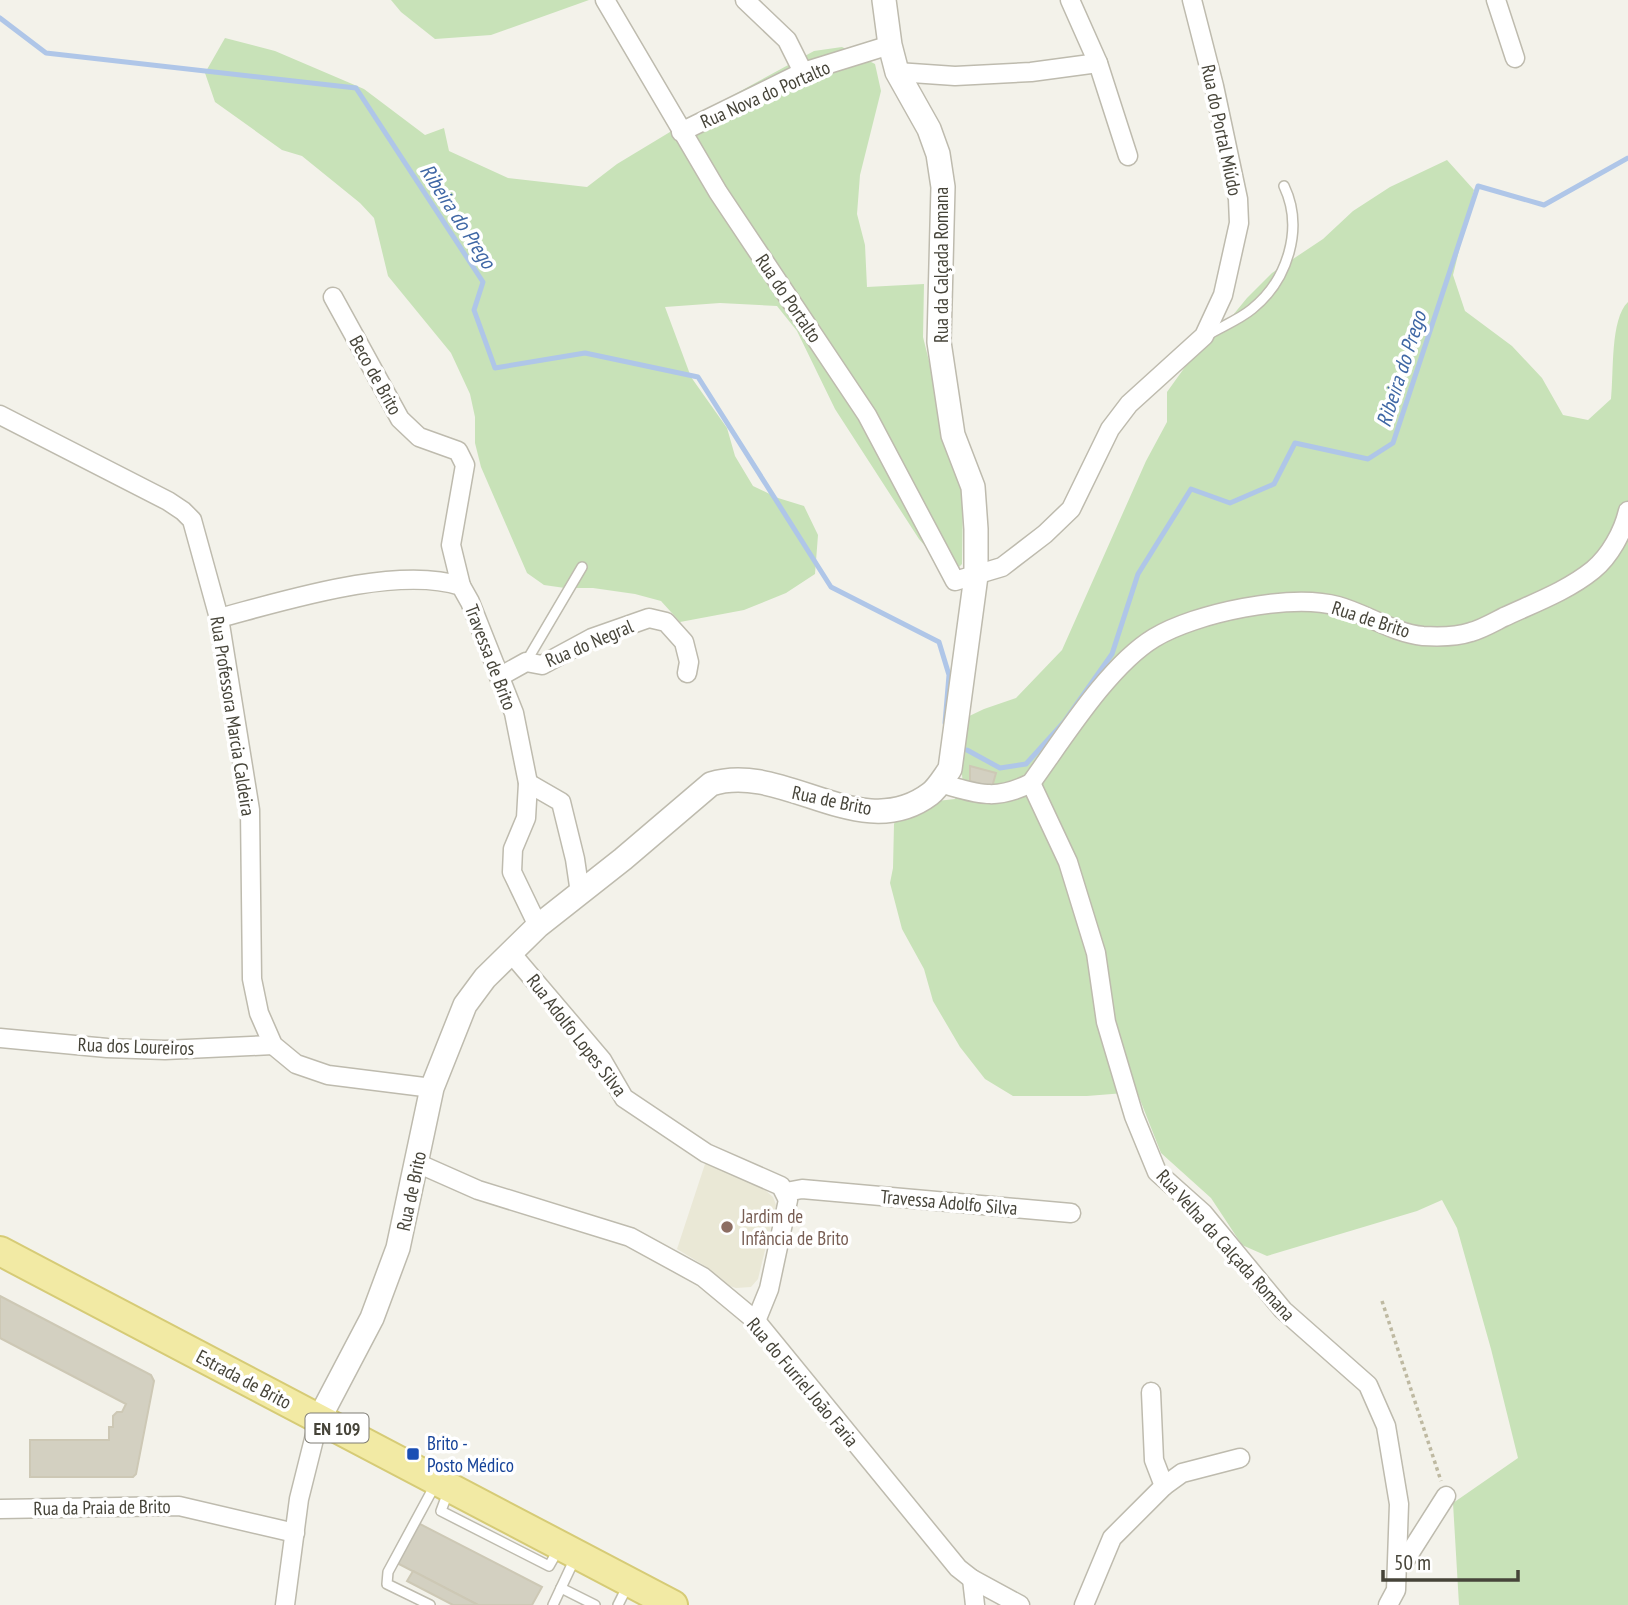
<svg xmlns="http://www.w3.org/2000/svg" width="1628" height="1605" viewBox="0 0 1628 1605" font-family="'PT Sans Narrow',sans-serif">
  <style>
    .education { fill: #eae8d6 }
    .green { fill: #c8e2b8 }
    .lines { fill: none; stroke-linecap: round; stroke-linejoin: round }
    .stream { stroke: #afc6e8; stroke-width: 5 }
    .building { fill: #d3d0c1; stroke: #cdc8b5; stroke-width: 2 }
    .service-casing { stroke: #bebbae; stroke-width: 12 }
    .minor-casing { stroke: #bebbae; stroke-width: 21 }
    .tertiary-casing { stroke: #bebbae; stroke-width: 26 }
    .primary-casing { stroke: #d6cb76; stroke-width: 32 }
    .path { stroke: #beb9a1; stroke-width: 3.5; stroke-dasharray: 3.5 3.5; stroke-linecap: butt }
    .service { stroke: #fff; stroke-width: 9 }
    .minor { stroke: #fff; stroke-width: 18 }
    .tertiary { stroke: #fff; stroke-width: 23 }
    .primary { stroke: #f2eaa4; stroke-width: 28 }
    .education-dot { fill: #8d6e63; stroke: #fff; stroke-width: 2.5 }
    .transit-dot { fill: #1a4fb4; stroke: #fff; stroke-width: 2.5 }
    .labels { text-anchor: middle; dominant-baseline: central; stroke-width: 7; stroke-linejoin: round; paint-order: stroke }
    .shield { fill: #fff; stroke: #7e7c74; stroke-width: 2 }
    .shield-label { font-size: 18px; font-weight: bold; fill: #464439 }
    .street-label { font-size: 19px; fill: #464439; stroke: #fff }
    .education-label { font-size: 19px; fill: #785e54; stroke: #fff; text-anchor: start }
    .transit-label { font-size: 19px; fill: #164399; stroke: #fff; text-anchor: start }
    .water-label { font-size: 21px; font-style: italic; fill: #3f67a5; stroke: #fff }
  </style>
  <rect width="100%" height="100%" fill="#f3f2ea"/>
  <polygon class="education" points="706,1161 755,1181 773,1197 776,1205 758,1279 751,1287 736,1288 727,1285 705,1266 677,1249"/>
  <g class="green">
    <polygon points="391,0 589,0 491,35 435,39 401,12"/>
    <polygon points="225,38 275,51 364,89 425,135 444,128 449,151 508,178 587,187 617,164 713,106 814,51 842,47 875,64 881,91 860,175 857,214 865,245 867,287 924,284 923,337 963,498 962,564 953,573 943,567 919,539 835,409 797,331 777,306 720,303 665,307 691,377 727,428 735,456 753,486 778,498 804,506 818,535 815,574 786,593 744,610 680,622 661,601 635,594 593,588 565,588 544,585 527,573 481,467 475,443 475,417 470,394 451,353 388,276 374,218 360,203 302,156 282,150 215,102 205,73"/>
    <path d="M1447,160L1474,190L1453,275L1465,311L1512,346L1542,378L1563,415L1588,420L1611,399C1614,373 1610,319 1628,302V1605H1459L1453,1503L1518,1458L1491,1349L1457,1228L1442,1200L1417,1211L1267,1256L1242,1245L1211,1198L1161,1153L1137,1092L1087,1096H1013L985,1079L960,1047L933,1001L924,969L902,929L890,883L893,868L894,824L901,805L955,799L963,783L961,767L963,719L984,709L1016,698L1062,650L1146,461L1167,422V392L1195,353L1219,332L1247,298L1272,273L1323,239L1353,211L1390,187Z"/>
  </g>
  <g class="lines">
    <g class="stream">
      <polyline points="0,18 46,53 356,88 483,282 474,310 495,368 585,353 698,377 831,587 939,642 949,675 945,723"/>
      <polyline points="967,750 1000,768 1026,764 1064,722 1112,654 1138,574 1191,489 1230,503 1274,484 1295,443 1368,459 1393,443 1478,186 1544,205 1628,158"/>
    </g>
  </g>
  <g class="building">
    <polygon points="970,766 996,773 992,787 970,781"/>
    <polygon points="0,1296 151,1375 154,1381 136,1474 133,1477 30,1477 30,1440 109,1440 109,1427 113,1427 113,1416 117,1412 122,1412 126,1404 0,1338"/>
    <polygon points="418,1523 542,1587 532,1605 478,1605 397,1563"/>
    <polygon points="413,1571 478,1605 453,1605 407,1581"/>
  </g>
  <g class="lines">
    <g class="service-casing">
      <g id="service">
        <path d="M1209,334C1223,326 1240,319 1252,309C1288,280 1304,228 1284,186"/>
        <polyline points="526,662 582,567"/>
        <polyline points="448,1492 441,1511 549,1566 558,1550"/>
        <polyline points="561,1588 595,1605"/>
        <polyline points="430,1605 387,1584 388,1572 435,1485"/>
        <polyline points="553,1605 576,1556"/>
        <polyline points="618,1605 627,1587"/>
      </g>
    </g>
    <g class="minor-casing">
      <g id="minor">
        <polyline points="605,0 718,192 867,415 955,581 1002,567 1045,534 1071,509 1110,429 1129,404 1204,336 1223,295 1239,223 1238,199 1214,86 1192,0"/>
        <polyline points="745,0 787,40 803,72"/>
        <polyline points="1070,0 1098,63 1128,156"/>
        <polyline points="1496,0 1515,58"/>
        <polyline points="897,72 955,76 1031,72 1098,63"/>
        <polyline points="681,132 803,72 890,45"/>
        <polyline points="333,297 400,419 419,437 458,451 465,465 451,545 461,586"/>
        <polyline points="0,415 168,501 183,511 192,520 219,618 250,810 252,979 259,1013 273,1045 296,1064 328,1075 432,1088"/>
        <path d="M219,618C284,601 396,565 461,586L470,602L514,713L528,783L526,818L513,849L512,872L538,926"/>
        <polyline points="499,677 526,662 542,665 592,638 649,618 666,622 684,642 689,662 687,673"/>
        <polyline points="528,783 561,802 575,859 580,893"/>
        <path d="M939,783C977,793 993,802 1031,783C1063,739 1108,666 1154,638C1195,613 1291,593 1338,606C1367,614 1393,633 1423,636C1439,637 1456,637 1471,632C1482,629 1494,622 1504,617C1534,603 1567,591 1593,570C1610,556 1623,532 1628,511"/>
        <polyline points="1031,783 1068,862 1096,953 1106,1022 1134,1116 1157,1172 1203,1213 1283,1310 1368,1385 1386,1426 1399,1504 1396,1590 1388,1605"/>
        <polyline points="511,953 602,1060 624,1098 706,1153 781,1186 788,1200 769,1289 756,1321"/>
        <polyline points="0,1038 107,1048 165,1050 273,1045"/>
        <polyline points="417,1163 478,1190 630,1237 703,1277 756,1321 958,1568 972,1579 1020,1605"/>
        <polyline points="786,1192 802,1189 1071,1213"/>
        <polyline points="1151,1392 1154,1460 1164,1486"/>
        <polyline points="0,1509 179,1506 295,1533"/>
        <polyline points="1399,1563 1406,1559 1446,1496"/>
        <polyline points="972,1579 975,1605"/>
        <polyline points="285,1605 299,1499 319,1419"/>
        <polyline points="1084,1605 1112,1538 1164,1486 1182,1473 1240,1458"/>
      </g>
    </g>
    <g class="tertiary-casing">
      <path id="tertiary" d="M319,1419L372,1318L398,1248L432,1088L465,1005L485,978L538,926L623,859L711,784C783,761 861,846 930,794C938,788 944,777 950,769L976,576V529L973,487L953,435L939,342L943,187L938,154L929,129L897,72L890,45L884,0"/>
    </g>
    <g class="primary-casing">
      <polyline id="primary" points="0,1251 673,1605"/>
    </g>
    <polyline class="path" points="1382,1301 1441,1481"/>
    <use href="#service" class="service"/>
    <use href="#minor" class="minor"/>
    <use href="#tertiary" class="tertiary"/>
    <use href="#primary" class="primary"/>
  </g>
  <circle class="education-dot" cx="727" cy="1227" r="7"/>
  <rect class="transit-dot" x="406" y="1447" width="14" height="14" rx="3.5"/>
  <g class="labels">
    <rect class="shield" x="305.5" y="1413.5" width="63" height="29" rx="5"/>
    <g class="shield-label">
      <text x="337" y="1428">EN 109</text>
    </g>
    <g class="street-label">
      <text transform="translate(765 94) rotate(-24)">Rua Nova do Portalto</text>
      <text transform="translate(1222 130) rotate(78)">Rua do Portal Miúdo</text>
      <text transform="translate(941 265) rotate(-90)">Rua da Calçada Romana</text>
      <text transform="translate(789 298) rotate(56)">Rua do Portalto</text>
      <text transform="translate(376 375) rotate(61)">Beco de Brito</text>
      <text transform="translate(1371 619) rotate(18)">Rua de Brito</text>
      <text transform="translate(589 643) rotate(-23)">Rua do Negral</text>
      <text transform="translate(491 657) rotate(69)">Travessa de Brito</text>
      <text transform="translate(233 716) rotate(81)">Rua Professora Marcia Caldeira</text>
      <text transform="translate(832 800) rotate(12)">Rua de Brito</text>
      <text transform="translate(577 1035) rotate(52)">Rua Adolfo Lopes Silva</text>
      <text transform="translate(136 1046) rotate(2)">Rua dos Loureiros</text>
      <text transform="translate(411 1191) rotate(-78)">Rua de Brito</text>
      <text transform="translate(949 1202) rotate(5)">Travessa Adolfo Silva</text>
      <text transform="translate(1226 1245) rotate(48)">Rua Velha da Calçada Romana</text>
      <text transform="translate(244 1379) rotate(28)">Estrada de Brito</text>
      <text transform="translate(803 1382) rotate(50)">Rua do Furriel João Faria</text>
      <text transform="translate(102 1507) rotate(-1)">Rua da Praia de Brito</text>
    </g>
    <g class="education-label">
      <text x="741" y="1216">Jardim de<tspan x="741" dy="22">Infância de Brito</tspan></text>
    </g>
    <g class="transit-label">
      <text x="427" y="1443">Brito -<tspan x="427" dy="22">Posto Médico</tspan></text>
    </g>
    <g class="water-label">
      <text transform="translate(458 216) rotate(57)">Ribeira do Prego</text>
      <text transform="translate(1401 369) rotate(-72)">Ribeira do Prego</text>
    </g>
  </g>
  <path d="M1383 1570v10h135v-10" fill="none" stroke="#464439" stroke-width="3.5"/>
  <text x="1394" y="1570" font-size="21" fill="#464439" stroke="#ffffff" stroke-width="5" paint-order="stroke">50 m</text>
</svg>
